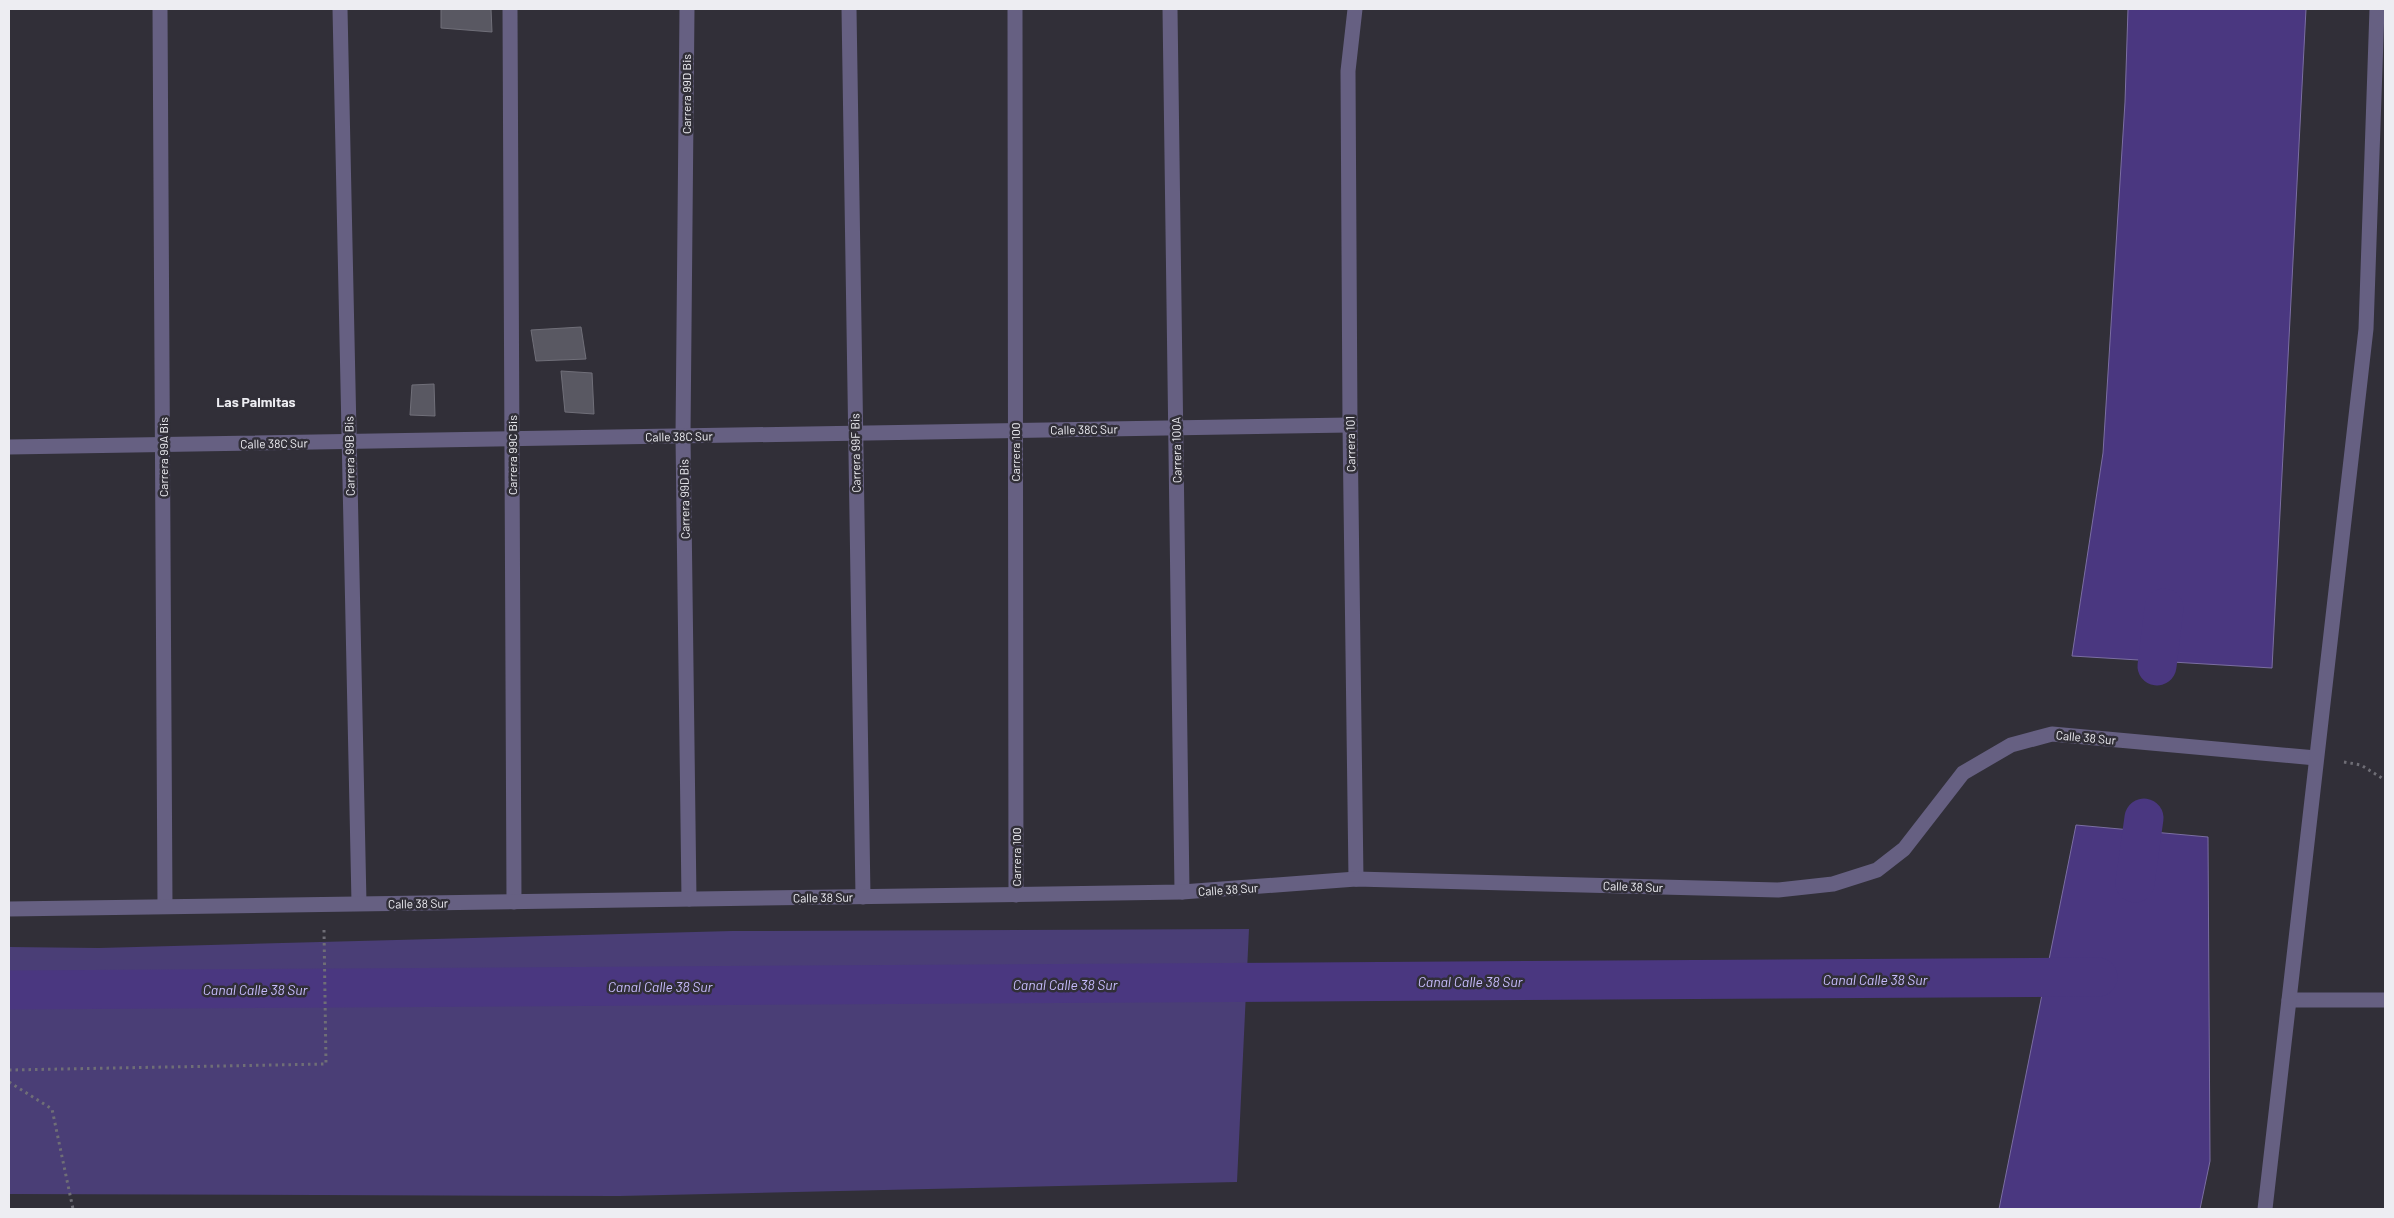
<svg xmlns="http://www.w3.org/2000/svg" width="2394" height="1218" viewBox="0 0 2394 1218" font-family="Barlow,sans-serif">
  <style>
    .green { fill: #4a3e76 }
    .water { fill: #4a3780; stroke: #7b6ea2 }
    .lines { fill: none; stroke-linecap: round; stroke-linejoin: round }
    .canal { stroke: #4a3780; stroke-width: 39 }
    .building { fill: #595862; stroke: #706f79 }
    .path { stroke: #6f6e76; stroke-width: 3; stroke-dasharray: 2.5 4; stroke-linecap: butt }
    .lane { stroke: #666082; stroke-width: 15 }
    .street { stroke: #666082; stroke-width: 15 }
    .labels { text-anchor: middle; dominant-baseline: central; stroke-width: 5; stroke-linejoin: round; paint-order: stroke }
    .street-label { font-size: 12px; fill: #ededf2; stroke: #312f38 }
    .neighbourhood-label { font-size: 14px; font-weight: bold; fill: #ededf2; stroke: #312f38 }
    .water-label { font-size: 14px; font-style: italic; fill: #c7bcfc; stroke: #312f38 }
  </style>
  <rect width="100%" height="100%" fill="#312f38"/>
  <polygon class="green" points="1249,929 1237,1182 619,1196 9,1194 9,947 99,948 732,931"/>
  <g class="water">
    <polygon points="2128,9 2306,9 2272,668 2072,656 2103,453 2125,102"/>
    <polygon points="2076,825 2208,837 2210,1161 2200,1209 1999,1209"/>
  </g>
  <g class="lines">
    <g class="canal">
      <polyline points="2157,666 2164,608"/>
      <polyline points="2135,883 2144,818"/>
      <polyline points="9,990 2098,977"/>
    </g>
  </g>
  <g class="building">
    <polygon points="441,9 491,9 492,32 441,28"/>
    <polygon points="581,327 586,359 536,361 531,330"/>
    <polygon points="561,371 592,373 594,414 565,412"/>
    <polygon points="434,384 435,416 410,415 412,385"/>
  </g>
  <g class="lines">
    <g class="path">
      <polyline points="2344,762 2361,765 2385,780"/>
      <polyline points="9,1070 326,1064 324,930"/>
      <polyline points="9,1082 52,1109 73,1209"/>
    </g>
    <polyline class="lane" points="2289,1000 2385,1000"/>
    <g class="street">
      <polyline points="160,9 165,906"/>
      <polyline points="340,9 359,903"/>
      <polyline points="510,9 514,902"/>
      <polyline points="687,9 683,436 689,899"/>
      <polyline points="849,9 863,897"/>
      <polyline points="1015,9 1016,895"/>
      <polyline points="1170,9 1182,892"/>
      <polyline points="1355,9 1348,71 1350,425 1356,879"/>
      <polyline points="9,447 1350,425"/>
      <polyline points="9,909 1182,892 1356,879 1778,890 1833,884 1877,870 1904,849 1963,773 2011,745 2052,734 2316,758"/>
      <polyline points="2265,1209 2366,329 2377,9"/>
    </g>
  </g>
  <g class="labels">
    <g class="street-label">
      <text transform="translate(686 94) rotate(-90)">Carrera 99D Bis</text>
      <text transform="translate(1084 429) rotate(-1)">Calle 38C Sur</text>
      <text transform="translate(679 436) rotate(-1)">Calle 38C Sur</text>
      <text transform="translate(274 443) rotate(-1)">Calle 38C Sur</text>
      <text transform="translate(1350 444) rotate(-91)">Carrera 101</text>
      <text transform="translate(1176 450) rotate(-91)">Carrera 100A</text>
      <text transform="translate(1015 452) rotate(-90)">Carrera 100</text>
      <text transform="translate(855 453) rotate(-91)">Carrera 99F Bis</text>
      <text transform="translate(512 455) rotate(-90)">Carrera 99C Bis</text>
      <text transform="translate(349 456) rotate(-91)">Carrera 99B Bis</text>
      <text transform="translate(163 457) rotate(-90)">Carrera 99A Bis</text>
      <text transform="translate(684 499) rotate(-91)">Carrera 99D Bis</text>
      <text transform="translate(2086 737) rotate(5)">Calle 38 Sur</text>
      <text transform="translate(1016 857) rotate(-90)">Carrera 100</text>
      <text transform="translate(1633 886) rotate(2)">Calle 38 Sur</text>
      <text transform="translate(1228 889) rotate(-4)">Calle 38 Sur</text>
      <text transform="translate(823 897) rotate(-1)">Calle 38 Sur</text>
      <text transform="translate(418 903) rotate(-1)">Calle 38 Sur</text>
    </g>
    <g class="neighbourhood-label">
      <text x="256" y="401">Las Palmitas</text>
    </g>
    <g class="water-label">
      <text x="1875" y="979">Canal Calle 38 Sur</text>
      <text x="1470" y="981">Canal Calle 38 Sur</text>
      <text x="1065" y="984">Canal Calle 38 Sur</text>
      <text x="660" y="986">Canal Calle 38 Sur</text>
      <text x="255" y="989">Canal Calle 38 Sur</text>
    </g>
  </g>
  <rect width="2394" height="1218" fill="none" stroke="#ededf2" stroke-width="20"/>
</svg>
